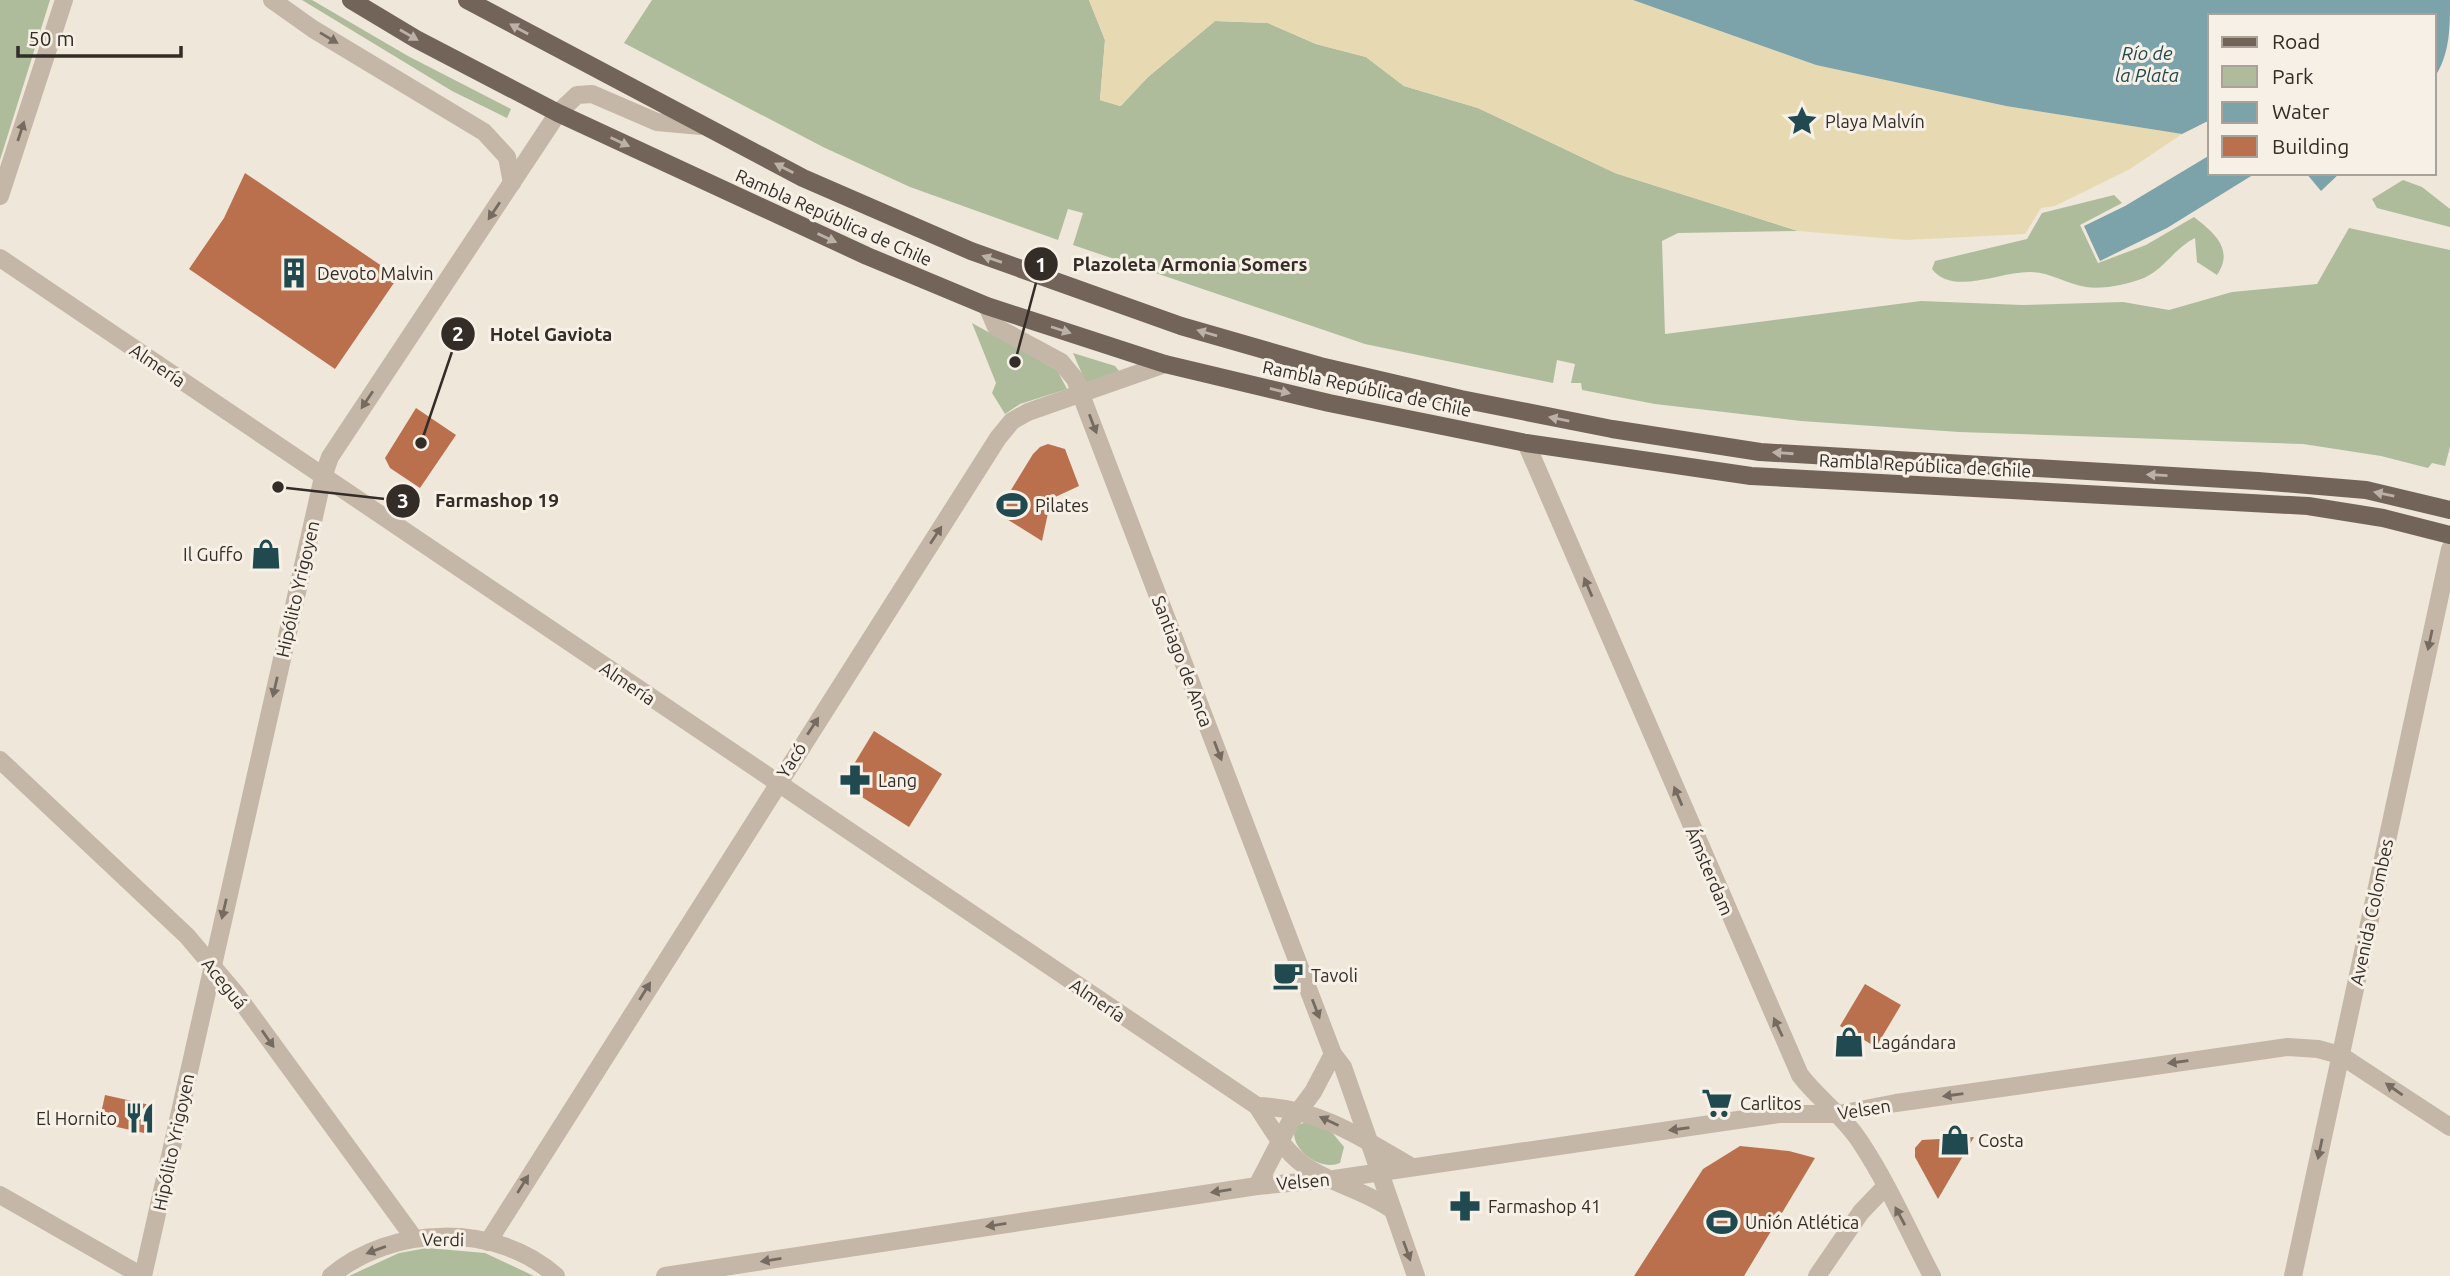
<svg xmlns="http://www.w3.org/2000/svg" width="2450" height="1276" viewBox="0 0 2450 1276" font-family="Ubuntu,sans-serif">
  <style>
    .green { fill: #aebc9c }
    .sand { fill: #e7dab3 }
    .water { fill: #7ca3a9 }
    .building { fill: #ba704d }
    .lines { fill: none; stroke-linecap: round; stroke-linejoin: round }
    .minor { stroke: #c5b7a7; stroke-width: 18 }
    .major { stroke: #736459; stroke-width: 18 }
    .oneway { fill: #bcb1a7 }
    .oneway2 { fill: #756b61 }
    .labels { text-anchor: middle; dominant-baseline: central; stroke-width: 6; stroke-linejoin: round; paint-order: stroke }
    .poi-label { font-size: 18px; fill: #332c27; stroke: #f7f0e6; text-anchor: start }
    .street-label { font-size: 18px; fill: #332c27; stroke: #f7f0e6 }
    .water-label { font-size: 19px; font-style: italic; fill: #214950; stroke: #f7f0e6 }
    .leader { fill: none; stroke: #332c27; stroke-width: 2.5 }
    .callout-dot { fill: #332c27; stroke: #f7f0e6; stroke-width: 2.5 }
    .mark-label { font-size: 21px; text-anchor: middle; font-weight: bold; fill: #fff }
    .callout-label { font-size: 19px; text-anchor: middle; font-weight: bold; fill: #332c27; stroke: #f7f0e6; stroke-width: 6; stroke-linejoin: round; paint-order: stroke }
  </style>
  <rect width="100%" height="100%" fill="#efe7da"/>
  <g class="green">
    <polygon points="0,0 50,0 0,160"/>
    <polygon points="302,0 312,0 408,56 511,109 507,118 452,91"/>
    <polygon points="652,0 1089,0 1105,40 1100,100 1120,106 1148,77 1215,21 1268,23 1316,44 1366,57 1404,86 1478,108 1615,173 1798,231 1678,233 1662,241 1665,334 1921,301 2022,305 2123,302 2169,310 2232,292 2317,284 2349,228 2450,250 2450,447 2445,466 2432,463 2428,468 2381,456 2303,444 1959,432 1801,421 1655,404 1582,390 1581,383 1571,383 1575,364 1557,360 1553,383 1365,344 1073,245 1083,213 1068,209 1058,240 910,187 823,147 624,43"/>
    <polygon points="2403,180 2422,187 2450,209 2450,227 2377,208 2372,199"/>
    <path d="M2114,195L2122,203L2080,225L2098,263L2146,245L2194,217C2213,232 2235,249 2217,275L2197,262L2195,238C2176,247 2164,269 2144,278C2129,284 2102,290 2086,287C2066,284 2050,272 2029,272C1999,272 1952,296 1932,269L1935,261L2027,239L2042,213Z"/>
    <polygon points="972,323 1057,370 1067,389 1020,404 1005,414 992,393 996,383"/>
    <polygon points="1073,353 1115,366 1119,371 1086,383"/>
    <path d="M1306,1122L1330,1130L1344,1147L1340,1163C1322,1171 1295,1153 1294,1134L1298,1125Z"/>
    <polygon points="427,1248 485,1253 534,1276 349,1276 399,1253"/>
  </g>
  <polygon class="sand" points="1089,0 1633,0 1816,65 2006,106 2182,134 2130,169 2055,206 2041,208 2025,234 1906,240 1798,231 1615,173 1478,108 1404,86 1366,57 1316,44 1268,23 1215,21 1148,77 1121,106 1100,100 1105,40"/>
  <g class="water">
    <path d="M1633,0H2450C2450,28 2450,55 2434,78V16H2210V120L2182,134L2006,106L1816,65Z"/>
    <polygon points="2210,155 2210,173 2256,173 2167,228 2100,261 2084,226 2125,206"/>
    <polygon points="2306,173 2340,173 2321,191"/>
  </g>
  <g class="building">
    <polygon points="245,173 398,277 335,369 189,269 224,218"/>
    <polygon points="416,408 456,435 420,488 390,468 385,458"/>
    <polygon points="1048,444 1065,449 1079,486 1051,499 1042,541 997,513 1033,454 1040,447"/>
    <polygon points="874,731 942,774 909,827 854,792 848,774"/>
    <polygon points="1865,984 1901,1005 1876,1047 1840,1026"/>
    <polygon points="105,1095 150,1105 144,1133 99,1123"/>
    <polygon points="1974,1137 1938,1199 1915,1157 1915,1148 1922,1140"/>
    <polygon points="1740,1146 1789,1151 1815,1158 1744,1276 1634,1276 1703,1169"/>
  </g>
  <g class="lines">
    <g class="minor">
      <polyline points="272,0 313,29 484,132 507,157 512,183"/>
      <polyline points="0,196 64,0"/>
      <path d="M0,258L1257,1106C1270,1126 1284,1151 1304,1165C1331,1184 1364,1190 1391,1209"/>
      <polyline points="987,306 996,327 1061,362 1075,379 1333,1054 1343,1067 1416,1276"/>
      <path d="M1526,443L1800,1075C1818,1099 1844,1116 1861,1143C1888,1184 1909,1232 1932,1276"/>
      <polyline points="0,760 187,936 236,994 414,1238"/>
      <path d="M1257,1106C1318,1108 1359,1136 1410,1166"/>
      <polyline points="1257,1186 1289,1124 1313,1092 1333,1054"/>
      <polyline points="0,1195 142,1276"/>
      <polyline points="488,1242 998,438 1012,421 1028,412 1165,364"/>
      <polyline points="143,1276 323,477 330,457 558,113 577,95 592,94 657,122 701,126"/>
      <path d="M331,1276C391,1225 496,1222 556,1276"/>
      <polyline points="665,1276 1257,1186 1334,1179 1779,1114 1839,1114 1896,1103 2288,1047 2318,1049 2340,1055 2450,1127"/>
      <polyline points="1817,1276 1861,1212 1885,1187"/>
      <polyline points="2293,1276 2450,549"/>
    </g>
    <g class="major">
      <polyline points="351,0 416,39 558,113 867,256 987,306 1165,364 1329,403 1526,443 1751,476 2308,506 2383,518 2450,535"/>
      <polyline points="467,0 803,178 971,251 1181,326 1320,366 1461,399 1612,429 1760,452 2258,481 2366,490 2450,510"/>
    </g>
  </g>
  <defs><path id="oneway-solid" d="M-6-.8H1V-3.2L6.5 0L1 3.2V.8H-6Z" transform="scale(1.75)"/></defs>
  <g class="oneway">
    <use href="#oneway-solid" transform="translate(519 29) rotate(-151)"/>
    <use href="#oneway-solid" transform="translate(409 35) rotate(30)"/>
    <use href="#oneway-solid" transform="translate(620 142) rotate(25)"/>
    <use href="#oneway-solid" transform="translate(784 168) rotate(-153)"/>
    <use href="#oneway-solid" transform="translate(827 238) rotate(25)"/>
    <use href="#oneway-solid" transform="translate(992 259) rotate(-161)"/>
    <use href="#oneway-solid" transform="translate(1061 330) rotate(18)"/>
    <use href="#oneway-solid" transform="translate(1207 333) rotate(-164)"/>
    <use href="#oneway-solid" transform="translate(1280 391) rotate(14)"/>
    <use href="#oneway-solid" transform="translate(1559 419) rotate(-169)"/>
    <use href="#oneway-solid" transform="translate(1783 453) rotate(-176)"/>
    <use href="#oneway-solid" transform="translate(2157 475) rotate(-177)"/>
    <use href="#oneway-solid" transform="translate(2384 494) rotate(-169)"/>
  </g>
  <g class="oneway2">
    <use href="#oneway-solid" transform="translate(329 38) rotate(31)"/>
    <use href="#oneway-solid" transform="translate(21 131) rotate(-72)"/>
    <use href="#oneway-solid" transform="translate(494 211) rotate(124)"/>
    <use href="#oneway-solid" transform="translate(367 400) rotate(124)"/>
    <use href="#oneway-solid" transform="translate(1093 424) rotate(69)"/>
    <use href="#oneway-solid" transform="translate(936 535) rotate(-57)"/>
    <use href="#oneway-solid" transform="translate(1588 587) rotate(-113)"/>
    <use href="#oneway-solid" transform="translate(2430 640) rotate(102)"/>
    <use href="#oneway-solid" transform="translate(275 687) rotate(103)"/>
    <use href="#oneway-solid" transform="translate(813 726) rotate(-57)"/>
    <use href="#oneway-solid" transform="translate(1218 751) rotate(69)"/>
    <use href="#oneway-solid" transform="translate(1678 796) rotate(-113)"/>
    <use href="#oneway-solid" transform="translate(224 909) rotate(103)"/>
    <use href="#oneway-solid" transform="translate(645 991) rotate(-58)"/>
    <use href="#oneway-solid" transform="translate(1316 1009) rotate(69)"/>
    <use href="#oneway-solid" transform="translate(1778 1027) rotate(-115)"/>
    <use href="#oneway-solid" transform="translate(268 1039) rotate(55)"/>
    <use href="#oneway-solid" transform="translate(2178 1062) rotate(172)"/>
    <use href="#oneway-solid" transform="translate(2394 1089) rotate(-145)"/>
    <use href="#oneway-solid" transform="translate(1953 1095) rotate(172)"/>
    <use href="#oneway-solid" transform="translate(1329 1121) rotate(-155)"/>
    <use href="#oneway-solid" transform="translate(1679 1129) rotate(172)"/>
    <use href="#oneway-solid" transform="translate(2320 1149) rotate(102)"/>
    <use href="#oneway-solid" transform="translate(523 1184) rotate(-58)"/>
    <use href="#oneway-solid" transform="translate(1221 1191) rotate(171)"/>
    <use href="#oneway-solid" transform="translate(1900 1216) rotate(-118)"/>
    <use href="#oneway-solid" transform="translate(996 1225) rotate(171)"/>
    <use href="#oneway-solid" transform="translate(376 1250) rotate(160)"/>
    <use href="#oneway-solid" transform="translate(1407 1251) rotate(70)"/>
    <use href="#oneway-solid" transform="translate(771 1260) rotate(171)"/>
  </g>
  <defs>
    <g id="sight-bare" transform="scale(2.415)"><path d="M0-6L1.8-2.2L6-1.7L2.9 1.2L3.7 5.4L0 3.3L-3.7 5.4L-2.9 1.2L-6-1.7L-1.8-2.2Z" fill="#214950" stroke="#f7f0e6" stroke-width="2.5" paint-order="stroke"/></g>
    <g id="building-bare" transform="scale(2.415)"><path d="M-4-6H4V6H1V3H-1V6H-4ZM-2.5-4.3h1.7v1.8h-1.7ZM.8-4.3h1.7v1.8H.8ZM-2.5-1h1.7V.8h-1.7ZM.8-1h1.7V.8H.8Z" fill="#214950" stroke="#f7f0e6" stroke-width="2.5" paint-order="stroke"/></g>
    <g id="stadium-bare" transform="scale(2.415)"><path d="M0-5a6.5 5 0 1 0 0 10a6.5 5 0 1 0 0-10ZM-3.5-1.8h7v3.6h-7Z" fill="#214950" stroke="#f7f0e6" stroke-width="2.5" paint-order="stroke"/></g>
    <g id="shop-bare" transform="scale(2.415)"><path d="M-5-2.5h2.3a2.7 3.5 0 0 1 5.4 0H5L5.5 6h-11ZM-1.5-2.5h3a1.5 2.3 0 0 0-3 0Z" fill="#214950" stroke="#f7f0e6" stroke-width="2.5" paint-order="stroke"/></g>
    <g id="pharmacy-bare" transform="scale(2.415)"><path d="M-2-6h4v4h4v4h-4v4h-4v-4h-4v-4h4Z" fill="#214950" stroke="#f7f0e6" stroke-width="2.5" paint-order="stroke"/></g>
    <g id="cafe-bare" transform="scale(2.415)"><path d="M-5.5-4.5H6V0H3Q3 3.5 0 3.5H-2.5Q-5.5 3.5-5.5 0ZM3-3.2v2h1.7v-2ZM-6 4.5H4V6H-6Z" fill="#214950" stroke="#f7f0e6" stroke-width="2.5" paint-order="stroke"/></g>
    <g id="supermarket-bare" transform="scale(2.415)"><path d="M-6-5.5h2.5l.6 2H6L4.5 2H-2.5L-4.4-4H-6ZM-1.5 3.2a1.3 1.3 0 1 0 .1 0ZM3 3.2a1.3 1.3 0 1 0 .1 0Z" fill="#214950" stroke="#f7f0e6" stroke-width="2.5" paint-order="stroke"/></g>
    <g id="restaurant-bare" transform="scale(2.415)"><path d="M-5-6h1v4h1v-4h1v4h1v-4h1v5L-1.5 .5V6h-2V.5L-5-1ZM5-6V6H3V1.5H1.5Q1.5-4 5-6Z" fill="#214950" stroke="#f7f0e6" stroke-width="2.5" paint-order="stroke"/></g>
  </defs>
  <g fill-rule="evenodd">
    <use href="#sight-bare" x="1802" y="121"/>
    <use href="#building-bare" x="294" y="273"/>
    <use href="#stadium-bare" x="1012" y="505"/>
    <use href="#shop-bare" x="266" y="554"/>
    <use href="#pharmacy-bare" x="855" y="780"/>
    <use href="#cafe-bare" x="1288" y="975"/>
    <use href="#shop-bare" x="1849" y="1042"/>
    <use href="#supermarket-bare" x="1717" y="1103"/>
    <use href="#restaurant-bare" x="140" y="1118"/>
    <use href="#shop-bare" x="1955" y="1140"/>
    <use href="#pharmacy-bare" x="1465" y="1206"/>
    <use href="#stadium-bare" x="1722" y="1222"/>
  </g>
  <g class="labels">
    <g class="poi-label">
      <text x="1825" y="121">Playa Malvín</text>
      <text x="317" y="273">Devoto Malvin</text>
      <text x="1035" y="505">Pilates</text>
      <text x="243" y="554" text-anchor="end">Il Guffo</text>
      <text x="878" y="780">Lang</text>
      <text x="1311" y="975">Tavoli</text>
      <text x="1872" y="1042">Lagándara</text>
      <text x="1740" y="1103">Carlitos</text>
      <text x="117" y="1118" text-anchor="end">El Hornito</text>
      <text x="1978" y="1140">Costa</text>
      <text x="1488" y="1206">Farmashop 41</text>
      <text x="1745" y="1222">Unión Atlética</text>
    </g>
    <g class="street-label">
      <text transform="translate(834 217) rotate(24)">Rambla República de Chile</text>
      <text transform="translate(158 365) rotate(34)">Almería</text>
      <text transform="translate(1367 388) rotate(12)">Rambla República de Chile</text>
      <text transform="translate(1925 465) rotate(3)">Rambla República de Chile</text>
      <text transform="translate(297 589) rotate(-77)">Hipólito Yrigoyen</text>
      <text transform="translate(1183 661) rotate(69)">Santiago de Anca</text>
      <text transform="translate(628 683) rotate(34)">Almería</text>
      <text transform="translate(791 760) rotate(-57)">Yacó</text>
      <text transform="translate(1710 871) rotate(67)">Ámsterdam</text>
      <text transform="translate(2371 912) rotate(-78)">Avenida Colombes</text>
      <text transform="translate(225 983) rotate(51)">Aceguá</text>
      <text transform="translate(1098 1000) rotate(34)">Almería</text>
      <text transform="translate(1864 1109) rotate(-9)">Velsen</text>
      <text transform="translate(173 1142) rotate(-78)">Hipólito Yrigoyen</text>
      <text transform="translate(1303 1181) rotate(-5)">Velsen</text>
      <text transform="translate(443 1239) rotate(1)">Verdi</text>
    </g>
    <g class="water-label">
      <text x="2147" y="53">Río de<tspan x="2147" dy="22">la Plata</tspan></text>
    </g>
  </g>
  <path class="leader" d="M1015 362L1041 264M421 443L458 334M278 487L403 501"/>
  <g class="callout-dot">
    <circle cx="1015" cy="362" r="7"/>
    <circle cx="421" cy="443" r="7"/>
    <circle cx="278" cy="487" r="7"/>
    <circle cx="1041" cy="264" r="18"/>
    <circle cx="458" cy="334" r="18"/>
    <circle cx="403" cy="501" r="18"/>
  </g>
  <g class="mark-label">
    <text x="1041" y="272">1</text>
    <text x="458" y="341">2</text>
    <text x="403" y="508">3</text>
  </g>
  <g class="callout-label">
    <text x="1190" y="271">Plazoleta Armonia Somers</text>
    <text x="551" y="341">Hotel Gaviota</text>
    <text x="497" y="507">Farmashop 19</text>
  </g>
  <rect x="2208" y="14" width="228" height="161" fill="#f7f0e6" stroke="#a9a29a" stroke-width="2"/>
  <rect x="2222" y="37" width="35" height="10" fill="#736459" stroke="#a9a29a" stroke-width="2"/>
  <text x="2272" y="49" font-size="21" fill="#332c27">Road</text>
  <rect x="2222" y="66" width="35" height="21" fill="#aebc9c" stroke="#a9a29a" stroke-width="2"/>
  <text x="2272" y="84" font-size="21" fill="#332c27">Park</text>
  <rect x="2222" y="102" width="35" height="21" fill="#7ca3a9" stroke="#a9a29a" stroke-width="2"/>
  <text x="2272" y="119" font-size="21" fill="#332c27">Water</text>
  <rect x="2222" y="136" width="35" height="21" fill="#ba704d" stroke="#a9a29a" stroke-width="2"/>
  <text x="2272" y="154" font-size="21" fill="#332c27">Building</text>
  <path d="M18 46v10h163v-10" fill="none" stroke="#332c27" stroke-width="3.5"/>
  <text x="28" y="46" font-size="21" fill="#332c27" stroke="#f7f0e6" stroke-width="5" paint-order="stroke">50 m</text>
</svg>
